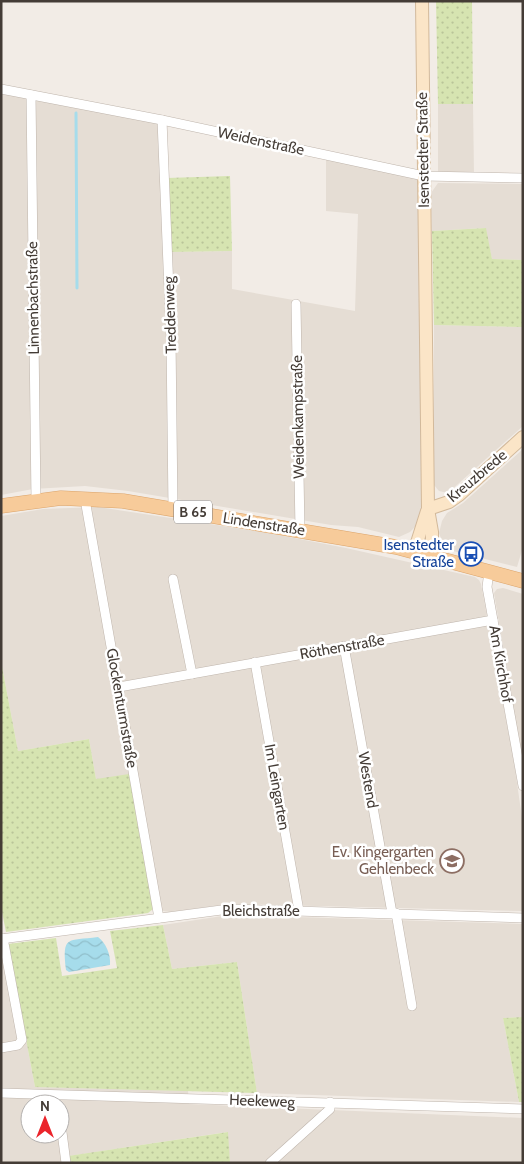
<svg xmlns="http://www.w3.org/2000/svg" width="524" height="1164" viewBox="0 0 524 1164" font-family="Cabin,sans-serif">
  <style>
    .residential { fill: #e5ddd4; fill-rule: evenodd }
    .grass { fill: url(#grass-dots) }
    .water { fill: url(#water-waves) }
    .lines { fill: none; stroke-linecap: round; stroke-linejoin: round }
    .stream { stroke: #a6dceb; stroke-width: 3 }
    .street-casing { stroke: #bfb5ac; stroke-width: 10 }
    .secondary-casing { stroke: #d2b99b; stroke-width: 14 }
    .primary-casing { stroke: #dba46b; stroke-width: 15 }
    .street { stroke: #fff; stroke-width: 9 }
    .secondary { stroke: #fbe5c7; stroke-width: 12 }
    .primary { stroke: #f7cb9a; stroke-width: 14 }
    .labels { text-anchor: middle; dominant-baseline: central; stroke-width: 5; stroke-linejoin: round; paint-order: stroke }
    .shield { fill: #fff; stroke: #7c7672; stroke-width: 1 }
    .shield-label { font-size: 14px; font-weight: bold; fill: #443c36 }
    .street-label { font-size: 15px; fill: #443c36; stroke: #fff }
    .transit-label { font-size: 15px; fill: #164399; stroke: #fff; text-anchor: end }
    .education-label { font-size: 15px; fill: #785e54; stroke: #fff; text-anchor: end }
  </style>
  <defs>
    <pattern id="grass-dots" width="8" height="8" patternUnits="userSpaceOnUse" patternTransform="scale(1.25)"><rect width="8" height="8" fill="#d6e4b1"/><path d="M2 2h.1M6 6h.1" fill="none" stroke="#b9c499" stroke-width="1.8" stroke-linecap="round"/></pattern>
    <pattern id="water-waves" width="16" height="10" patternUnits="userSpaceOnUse" patternTransform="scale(1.25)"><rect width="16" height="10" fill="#a6dceb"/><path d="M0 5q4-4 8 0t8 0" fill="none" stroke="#90beca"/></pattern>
  </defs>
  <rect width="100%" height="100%" fill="#f2ece6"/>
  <g class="residential">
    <polygon points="1,85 165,117 171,252 232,251 232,289 355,311 358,214 326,211 326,158 419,177 422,509 418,524 410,532 399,537 358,527 331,525 128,491 85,486 33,489 1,495"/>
    <polygon points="438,104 473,104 474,174 438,174"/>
    <polygon points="438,183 523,184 523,260 492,259 485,228 432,231 431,193"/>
    <polygon points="434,325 523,327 523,426 448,493 439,491 434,485"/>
    <polygon points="523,449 523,547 517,567 445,549 439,533 442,521 447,513 463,503"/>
    <polygon points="98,507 263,532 346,548 475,577 479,580 481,584 514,762 523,825 523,911 229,904 169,912 153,909 96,779 89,739 18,751 1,661 1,516 43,509"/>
    <polygon points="503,588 523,594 522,760 494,593 497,589"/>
    <polygon points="229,915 523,924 523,1017 503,1018 519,1102 257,1093 237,962 172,969 163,925"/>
    <path d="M8,944L35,1087L188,1091L189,1104L523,1118V1163H230L227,1132L69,1156V1163H1V945ZM30,1104H60V1134H30Z"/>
  </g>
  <g class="grass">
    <polygon points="436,1 472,1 473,104 438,104"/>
    <polygon points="230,176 232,251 171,252 167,178"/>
    <polygon points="486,228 492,259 523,260 523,327 434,325 432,231"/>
    <polygon points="1,661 18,751 89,739 96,779 129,774 153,909 148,913 6,932 1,907"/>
    <polygon points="163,925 172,969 237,962 257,1093 35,1087 8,944 56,938 62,976 117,968 110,931"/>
    <polygon points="523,1017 523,1102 519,1102 503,1018"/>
    <polygon points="228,1132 230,1163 69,1163 68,1156"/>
  </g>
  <path class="water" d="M98,937C106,943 111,955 110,965L69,972L66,970C62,935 67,941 98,937Z"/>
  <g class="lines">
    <polyline class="stream" points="76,113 77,288"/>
    <g class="street-casing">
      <g id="street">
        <polyline points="1,89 162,120 424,176 523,178"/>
        <polyline points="31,95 36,500"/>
        <polyline points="162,120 171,339 173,509"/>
        <polyline points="296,304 300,530"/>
        <polyline points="86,498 86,505 159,918"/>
        <polyline points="489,571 487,587 523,786"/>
        <polyline points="173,579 192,674"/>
        <polyline points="344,646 392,913"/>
        <polyline points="255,662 299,911"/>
        <polyline points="119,687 493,620"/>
        <polyline points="396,913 412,1006"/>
        <polyline points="1,939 229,909 523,918"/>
        <polyline points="1,1048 18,1045 22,1040 3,938"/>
        <polyline points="1,1093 523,1109"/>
        <polyline points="60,1117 66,1163"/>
        <polyline points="270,1163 330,1109 330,1102"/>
      </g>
    </g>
    <g class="secondary-casing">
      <g id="secondary">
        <polyline points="422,1 428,509 432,532 432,556"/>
        <polyline points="428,509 449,502 459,495 523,437"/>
        <polyline points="414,552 427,511"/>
      </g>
    </g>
    <g class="primary-casing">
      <polyline id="primary" points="1,506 61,498 123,501 396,547 523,581"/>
    </g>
    <use href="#street" class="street"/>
    <use href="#secondary" class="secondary"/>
    <use href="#primary" class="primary"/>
  </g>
  <defs>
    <g id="bus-ring" transform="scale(1.25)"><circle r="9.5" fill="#fff" stroke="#1a4fb4" stroke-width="1.5"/><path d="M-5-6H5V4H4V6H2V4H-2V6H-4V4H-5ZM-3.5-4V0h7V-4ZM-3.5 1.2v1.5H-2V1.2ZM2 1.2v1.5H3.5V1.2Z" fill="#1a4fb4"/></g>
    <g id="school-ring" transform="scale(1.25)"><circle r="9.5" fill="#fff" stroke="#8d6e63" stroke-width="1.5"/><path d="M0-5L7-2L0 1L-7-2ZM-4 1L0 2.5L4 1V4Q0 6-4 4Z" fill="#8d6e63"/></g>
  </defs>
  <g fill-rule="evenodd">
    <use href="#bus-ring" x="471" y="554"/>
    <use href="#school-ring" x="452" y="861"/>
  </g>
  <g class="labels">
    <rect class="shield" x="174" y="500.5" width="38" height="23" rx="4"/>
    <g class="shield-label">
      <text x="193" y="512">B 65</text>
    </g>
    <g class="street-label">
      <text transform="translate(261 141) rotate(12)">Weidenstraße</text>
      <text transform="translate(423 150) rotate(-91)">Isenstedter Straße</text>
      <text transform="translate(33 298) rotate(-91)">Linnenbachstraße</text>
      <text transform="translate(170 315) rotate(-92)">Treddenweg</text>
      <text transform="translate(298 417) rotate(-91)">Weidenkampstraße</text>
      <text transform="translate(477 476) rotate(-40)">Kreuzbrede</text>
      <text transform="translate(264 524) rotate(9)">Lindenstraße</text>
      <text transform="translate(342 647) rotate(-10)">Röthenstraße</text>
      <text transform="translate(501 664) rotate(80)">Am Kirchhof</text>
      <text transform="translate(122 708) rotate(80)">Glockenturmstraße</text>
      <text transform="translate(368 780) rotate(80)">Westend</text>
      <text transform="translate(277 787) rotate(80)">Im Leingarten</text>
      <text x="261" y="911">Bleichstraße</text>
      <text transform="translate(262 1101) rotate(2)">Heekeweg</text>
    </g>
    <g class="transit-label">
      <text x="454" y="545">Isenstedter<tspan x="454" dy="17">Straße</tspan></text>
    </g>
    <g class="education-label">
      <text x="434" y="852">Ev. Kingergarten<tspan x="434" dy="17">Gehlenbeck</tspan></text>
    </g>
  </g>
  <rect width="524" height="1164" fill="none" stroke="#443c36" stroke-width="5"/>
  <g transform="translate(45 1119)"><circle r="24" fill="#ffffff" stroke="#b4b1af"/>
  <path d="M0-4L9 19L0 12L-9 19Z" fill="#eb242b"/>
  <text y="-8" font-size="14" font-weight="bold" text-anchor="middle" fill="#443c36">N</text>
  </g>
</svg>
